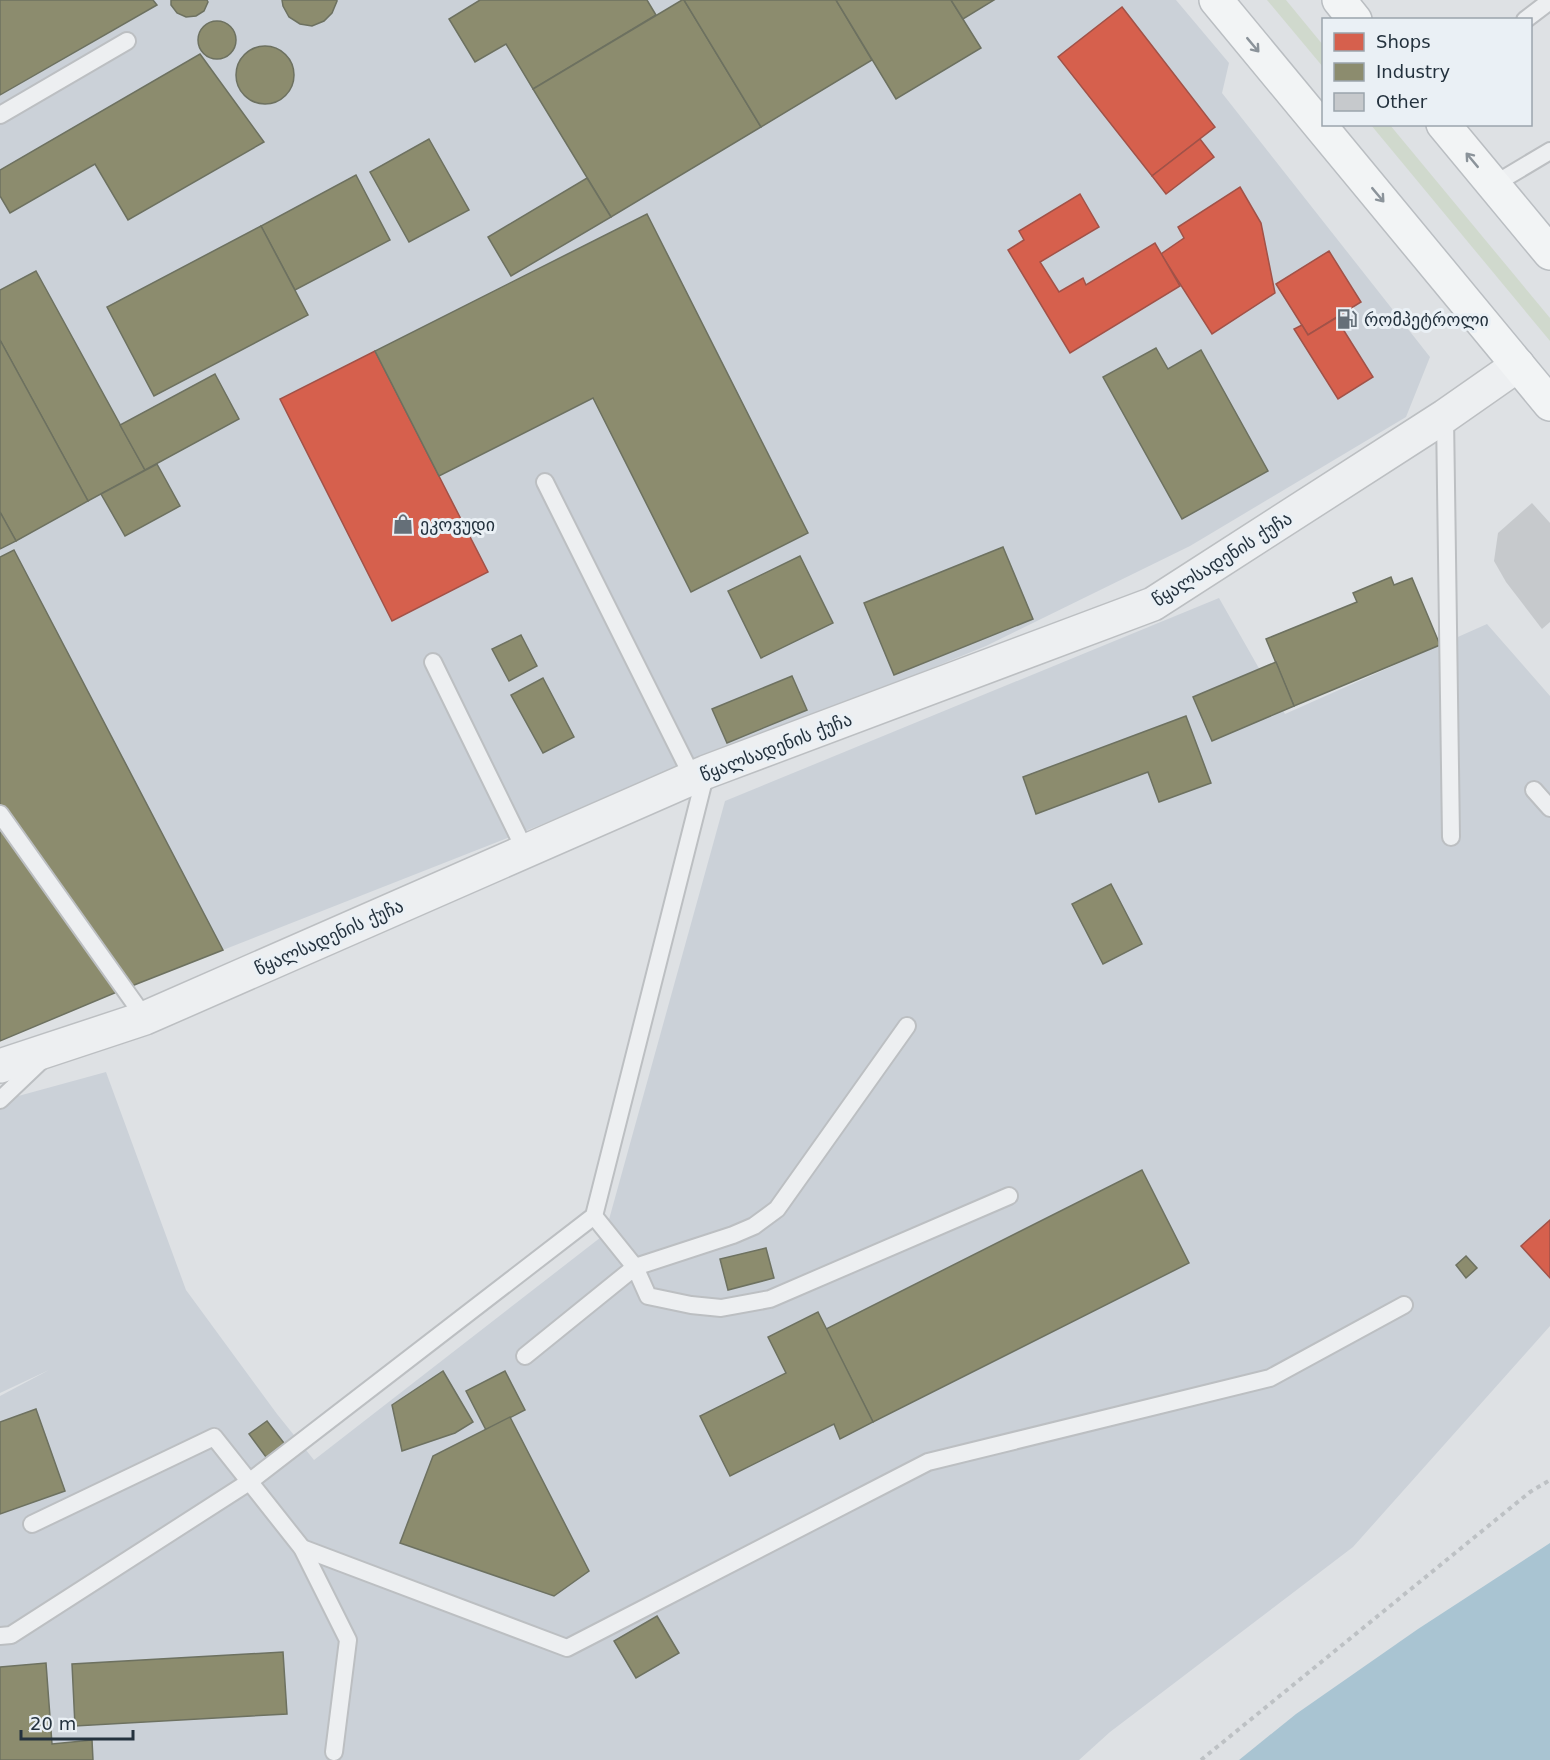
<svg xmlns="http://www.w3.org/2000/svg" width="1550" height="1760" viewBox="0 0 1550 1760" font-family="'DejaVu Sans','Noto Sans Georgian',sans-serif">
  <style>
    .built { fill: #cbd1d8 }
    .green { fill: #d0d9cd }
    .water { fill: #a9c4d2 }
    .shops { fill: #d6604d; stroke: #a15248; stroke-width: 1.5 }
    .industry { fill: #8c8c6e; stroke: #6d7160; stroke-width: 1.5 }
    .building { fill: #c6c9cc }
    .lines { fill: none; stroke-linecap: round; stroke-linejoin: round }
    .lane-casing { stroke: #bcbfc2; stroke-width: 20 }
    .street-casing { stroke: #bcbfc2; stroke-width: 36 }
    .primary-casing { stroke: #babec2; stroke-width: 36 }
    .path { stroke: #bdc1c4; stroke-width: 4; stroke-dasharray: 4.5 4.5; stroke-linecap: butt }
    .lane { stroke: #edeff1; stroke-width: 16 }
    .street { stroke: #edeff1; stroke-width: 33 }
    .primary { stroke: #f2f4f5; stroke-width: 33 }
    .oneway { stroke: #8b939a }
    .labels { text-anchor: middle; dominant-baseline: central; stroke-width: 6; stroke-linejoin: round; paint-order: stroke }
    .poi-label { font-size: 18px; fill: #24323e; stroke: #eaf0f5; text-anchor: start }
    .street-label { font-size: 18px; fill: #24323e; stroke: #eaf0f5 }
  </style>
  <rect width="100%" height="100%" fill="#dee1e4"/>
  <g class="built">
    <polygon points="0,0 1176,0 1229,63 1222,93 1430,357 1406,417 1190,546 986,646 731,750 124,989 0,1041"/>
    <polygon points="1219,598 1285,714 1487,624 1550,696 1550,1326 1353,1547 1110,1732 1079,1760 0,1760 0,1396 49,1370 0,1393 0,1101 106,1072 186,1290 277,1414 314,1460 605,1234 725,801"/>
  </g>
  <g class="green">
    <polygon points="1267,0 1286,0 1323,45 1323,67"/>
    <polygon points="1371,125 1390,125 1550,318 1550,341"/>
  </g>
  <polygon class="water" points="1550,1543 1550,1760 1239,1760 1296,1714 1418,1629"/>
  <g class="shops">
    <polygon points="1122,7 1215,127 1152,176 1058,57"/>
    <polygon points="1200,139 1214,157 1166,194 1152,176"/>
    <polygon points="1240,187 1261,223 1275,293 1212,334 1161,254 1184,238 1178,227"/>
    <polygon points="1080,194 1099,227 1040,262 1059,292 1083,278 1086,285 1155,243 1180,286 1070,353 1008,250 1024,240 1019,231"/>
    <polygon points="1329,251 1361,302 1308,335 1276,284"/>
    <polygon points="1336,318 1373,377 1338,399 1294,329 1302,325 1308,335"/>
    <polygon points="375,351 488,572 392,621 280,399"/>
    <polygon points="1550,1220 1550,1278 1521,1246"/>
  </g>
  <g class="industry">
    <polygon points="0,0 153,0 157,5 0,95"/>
    <polygon points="171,0 207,0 208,2 204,11 196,16 186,17 177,13 171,5"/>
    <polygon points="282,0 337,0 337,1 332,13 324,21 312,26 300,24 289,17 283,6"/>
    <polygon points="480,0 647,0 656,15 533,89 506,44 475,62 449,19"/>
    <polygon points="682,0 684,0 761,127 611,217 533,89"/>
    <polygon points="684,0 836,0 872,60 761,127"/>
    <polygon points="836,0 951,0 981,48 896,99"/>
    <polygon points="951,0 994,0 963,19"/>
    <circle cx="217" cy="40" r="19"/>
    <circle cx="265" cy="75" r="29"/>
    <polygon points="200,54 264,142 128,220 95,164 10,213 0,196 0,170"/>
    <polygon points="429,139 469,210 409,242 370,172"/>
    <polygon points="356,175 390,240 295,290 261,226"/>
    <polygon points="587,178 611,217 511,276 488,237"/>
    <polygon points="647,214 808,533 691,592 593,398 439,476 375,351"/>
    <polygon points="261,226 308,315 154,396 107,307"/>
    <polygon points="36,271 145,470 88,501 0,340 0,290"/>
    <polygon points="0,340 88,501 16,541 0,512"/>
    <polygon points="1156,348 1168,369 1201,350 1268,471 1182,519 1103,377"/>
    <polygon points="215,374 239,419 145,470 120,425"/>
    <polygon points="157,464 180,506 125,536 101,494"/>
    <polygon points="0,512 16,541 0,549"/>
    <polygon points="1003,547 1033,619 894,675 864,603"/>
    <polygon points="14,550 223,950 124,989 0,1041 0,557"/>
    <polygon points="800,556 833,623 761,658 728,591"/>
    <polygon points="1391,577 1394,585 1412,578 1440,645 1294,706 1266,639 1357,602 1353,593"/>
    <polygon points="521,635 537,666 509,681 492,649"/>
    <polygon points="1276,662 1294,706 1212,741 1193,697"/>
    <polygon points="792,676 807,710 727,743 712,709"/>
    <polygon points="543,678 574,737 543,753 511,695"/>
    <polygon points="1186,716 1211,783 1159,802 1148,772 1036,814 1023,777"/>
    <polygon points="1111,884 1142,944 1103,964 1072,904"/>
    <polygon points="1142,1170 1189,1263 873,1422 826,1329"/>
    <polygon points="766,1248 774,1278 728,1290 720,1259"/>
    <polygon points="1466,1256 1477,1268 1466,1278 1456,1265"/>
    <polygon points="818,1312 873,1422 840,1439 834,1424 730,1476 700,1416 786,1373 768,1337"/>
    <polygon points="443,1371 473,1422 455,1433 402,1451 392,1405"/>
    <polygon points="505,1371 525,1410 486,1430 466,1391"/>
    <polygon points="36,1409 65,1491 0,1514 0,1422"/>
    <polygon points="510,1417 589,1571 554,1596 400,1543 433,1456"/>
    <polygon points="267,1421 284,1443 266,1457 249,1434"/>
    <polygon points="657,1616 679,1653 636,1678 614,1641"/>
    <polygon points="283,1652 287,1714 75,1726 72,1664"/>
    <polygon points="46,1663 52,1744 92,1740 93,1760 0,1760 0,1667"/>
  </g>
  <polygon class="building" points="1532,503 1550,523 1550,622 1542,629 1506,582 1494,561 1498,533"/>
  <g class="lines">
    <g class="lane-casing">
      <g id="lane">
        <polyline points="1525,20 1550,1"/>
        <polyline points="0,115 127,41"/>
        <polyline points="1493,185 1550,151"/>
        <polyline points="1445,416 1451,837"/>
        <polyline points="545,482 693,778"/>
        <polyline points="433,662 526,852"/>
        <polyline points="1534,790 1550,808"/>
        <polyline points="0,814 145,1018"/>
        <polyline points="0,1100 42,1060"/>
        <polyline points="594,1216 635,1267 733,1235 754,1226 777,1209 907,1026"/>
        <polyline points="525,1356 635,1267 648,1296 691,1305 721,1308 770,1299 1009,1196"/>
        <polyline points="32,1524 214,1437 302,1548 348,1640 334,1752"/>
        <polyline points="302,1548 567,1648 928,1462 1270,1378 1404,1305"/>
        <polyline points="0,1636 11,1635 249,1482 594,1216 706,772"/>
      </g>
    </g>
    <g class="street-casing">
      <polyline id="street" points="0,1066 145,1018 706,772 1153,604 1445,416 1518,365"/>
    </g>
    <g class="primary-casing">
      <g id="primary">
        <polyline points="1216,0 1550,404"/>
        <polyline points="1339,0 1355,20"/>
        <polyline points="1443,124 1550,253"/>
      </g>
    </g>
    <polyline class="path" points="1201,1760 1530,1492 1550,1480"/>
    <use href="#lane" class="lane"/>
    <use href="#street" class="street"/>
    <use href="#primary" class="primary"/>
  </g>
  <defs><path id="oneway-shaft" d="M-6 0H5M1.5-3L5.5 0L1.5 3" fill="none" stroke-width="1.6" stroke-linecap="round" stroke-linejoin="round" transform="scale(1.5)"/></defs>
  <g class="oneway">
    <use href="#oneway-shaft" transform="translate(1253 45) rotate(50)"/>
    <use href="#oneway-shaft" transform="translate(1472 160) rotate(-130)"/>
    <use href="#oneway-shaft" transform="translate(1378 195) rotate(50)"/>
  </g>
  <defs>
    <g id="fuel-bare" transform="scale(1.62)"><path d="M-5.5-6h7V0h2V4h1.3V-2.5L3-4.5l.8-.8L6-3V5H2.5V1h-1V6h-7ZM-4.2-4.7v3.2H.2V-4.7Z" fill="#656f78" stroke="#eaf0f5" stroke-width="2.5" paint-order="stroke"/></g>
    <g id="shop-bare" transform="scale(1.62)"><path d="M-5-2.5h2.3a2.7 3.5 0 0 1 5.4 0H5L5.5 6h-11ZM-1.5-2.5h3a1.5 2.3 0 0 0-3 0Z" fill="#656f78" stroke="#eaf0f5" stroke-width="2.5" paint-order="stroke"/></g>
  </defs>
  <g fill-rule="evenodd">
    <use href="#fuel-bare" x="1347" y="319"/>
    <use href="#shop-bare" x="403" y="524"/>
  </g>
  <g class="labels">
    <g class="poi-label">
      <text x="1364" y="319">რომპეტროლი</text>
      <text x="420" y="524">ეკოვუდი</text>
    </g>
    <g class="street-label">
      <text transform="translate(1222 559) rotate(-32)">წყალსადენის ქუჩა</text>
      <text transform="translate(776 747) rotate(-21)">წყალსადენის ქუჩა</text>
      <text transform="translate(329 937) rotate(-24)">წყალსადენის ქუჩა</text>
    </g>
  </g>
  <rect x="1322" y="18" width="210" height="108" fill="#eaf0f5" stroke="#9ba4ac" stroke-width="1.5"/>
  <rect x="1334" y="33" width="30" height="18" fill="#d6604d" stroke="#9ba4ac" stroke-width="1.5"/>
  <text x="1376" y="48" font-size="18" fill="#24323e">Shops</text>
  <rect x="1334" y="63" width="30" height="18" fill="#8c8c6e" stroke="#9ba4ac" stroke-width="1.5"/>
  <text x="1376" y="78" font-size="18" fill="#24323e">Industry</text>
  <rect x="1334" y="93" width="30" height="18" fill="#c6c9cc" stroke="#9ba4ac" stroke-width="1.5"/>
  <text x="1376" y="108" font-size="18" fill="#24323e">Other</text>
  <path d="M21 1730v9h112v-9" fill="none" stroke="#24323e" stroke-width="3"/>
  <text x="30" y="1730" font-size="18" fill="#24323e" stroke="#eaf0f5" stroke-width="4.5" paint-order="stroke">20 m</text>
</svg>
